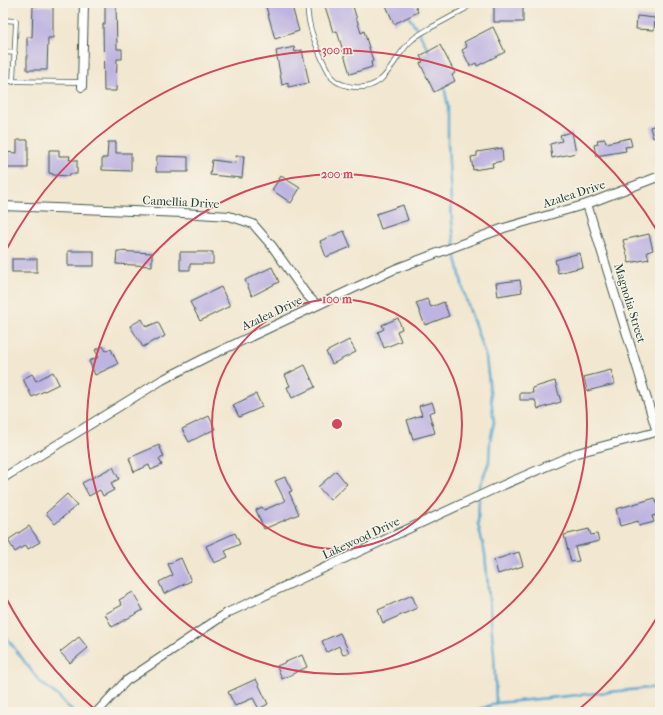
<svg xmlns="http://www.w3.org/2000/svg" width="663" height="715" viewBox="0 0 663 715" font-family="'IM FELL French Canon',serif">
  <style>
    .lines { fill: none; stroke-linecap: round; stroke-linejoin: round }
    .stream { stroke: #55a6d0; stroke-width: 2.5 }
    .building { fill: #beb4e1 }
    .service-casing { stroke: #3f564b; stroke-width: 5.5 }
    .minor-casing { stroke: #3f564b; stroke-width: 10 }
    .service { stroke: #fff; stroke-width: 4 }
    .minor { stroke: #fff; stroke-width: 8 }
    .ring { fill: none; stroke: #d1495b; stroke-width: 2 }
    .labels { text-anchor: middle; dominant-baseline: central; stroke-width: 3; stroke-linejoin: round; paint-order: stroke }
    .street-label { font-size: 12px; fill: #1f3d34; stroke: #f7f3e8 }
    .centre { fill: #d1495b; stroke: #f7f3e8; stroke-width: 2 }
    .ring-label { font-size: 12px; text-anchor: middle; font-weight: bold; fill: #d1495b; stroke: #f7f3e8; stroke-width: 3; stroke-linejoin: round; paint-order: stroke }
  </style>
  <rect width="100%" height="100%" fill="#f7f3e8"/>
  <filter id="ink" filterUnits="userSpaceOnUse"><feTurbulence type="fractalNoise" baseFrequency=".025" numOctaves="2"/><feDisplacementMap in="SourceGraphic" scale="8" xChannelSelector="R" yChannelSelector="G"/><feConvolveMatrix kernelMatrix="1 2 1 2 8 2 1 2 1" color-interpolation-filters="sRGB"/></filter>
  <filter id="wash" filterUnits="userSpaceOnUse"><feTurbulence type="fractalNoise" baseFrequency=".012" numOctaves="4" result="noise"/><feDisplacementMap in="SourceGraphic" scale="16" xChannelSelector="R" yChannelSelector="G"/><feGaussianBlur stdDeviation="0.9" result="paint"/><feColorMatrix in="noise" values="0 0 0 0 0 0 0 0 0 0 0 0 0 0 0 0 0 1.4 0 .05"/><feComposite in="paint" operator="in"/></filter>
  <g filter="url(#wash)">
    <rect width="100%" height="100%" fill="#f2e7d0"/>
    <g class="lines">
      <g class="stream">
        <polyline points="407,15 416,27 430,53"/>
        <polyline points="444,85 448,107 448,143 452,221 456,257 464,293 486,358 494,422 490,441 489,462 479,488 479,494"/>
        <polyline points="479,499 478,524 485,554 494,654 496,703"/>
        <polyline points="3,633 40,682 58,696 73,712"/>
        <polyline points="474,712 496,703 660,687"/>
      </g>
    </g>
    <g id="blocks">
      <g class="building">
        <polygon points="105,3 116,3 117,49 122,49 122,59 117,59 116,91 104,91 103,24 105,24"/>
        <polygon points="265,3 291,3 299,31 275,39"/>
        <polygon points="324,3 352,3 361,33 364,31 373,61 371,62 372,67 350,74 337,31 333,32"/>
        <polygon points="385,3 414,3 418,12 394,24"/>
        <rect x="494" y="3" width="29" height="19"/>
        <polygon points="33,6 53,6 53,38 48,38 47,70 27,70 27,37 32,37"/>
        <polygon points="637,16 655,18 654,30 636,29"/>
        <polygon points="493,27 505,52 477,66 476,63 470,66 462,50 467,47 464,42"/>
        <polygon points="440,45 455,73 452,75 455,81 434,92 420,63 423,62 420,56"/>
        <polygon points="294,47 295,52 302,50 309,83 288,87 288,83 282,85 276,51"/>
        <polygon points="660,124 660,136 653,138 650,127"/>
        <polygon points="572,132 576,153 552,158 550,144 562,141 560,135"/>
        <polygon points="630,138 632,146 625,147 626,151 596,156 594,145 598,144 597,140 605,139 606,143"/>
        <polygon points="17,140 28,140 28,168 3,168 3,152 17,153"/>
        <polygon points="108,142 116,142 116,153 131,153 131,171 102,170 102,158 107,158"/>
        <polygon points="502,148 503,161 492,163 493,167 473,170 471,157 477,156 477,152"/>
        <polygon points="49,150 59,150 59,156 70,156 69,160 77,160 77,174 69,174 69,176 53,175 53,174 49,173"/>
        <polygon points="157,156 188,157 188,172 156,172"/>
        <polygon points="236,156 244,156 242,178 210,175 212,160 235,163"/>
        <polygon points="281,176 300,188 291,203 272,190"/>
        <polygon points="403,205 408,220 381,229 376,214"/>
        <polygon points="344,231 351,247 326,257 320,241"/>
        <polygon points="649,234 653,250 647,252 649,259 629,263 623,240"/>
        <rect x="68" y="251" width="26" height="15"/>
        <polygon points="117,251 152,253 152,266 116,264"/>
        <polygon points="180,252 213,252 213,264 190,264 190,270 180,270"/>
        <polygon points="580,253 583,267 558,273 555,260"/>
        <rect x="12" y="259" width="25" height="13"/>
        <polygon points="272,267 279,282 252,296 245,280"/>
        <polygon points="520,280 522,292 498,296 496,283"/>
        <polygon points="221,287 230,306 200,321 190,302"/>
        <polygon points="427,299 431,307 444,302 449,316 425,325 416,303"/>
        <polygon points="398,318 402,329 397,331 401,341 384,348 378,332 384,329 382,325"/>
        <polygon points="142,319 146,327 158,322 165,336 156,341 155,340 143,347 130,326"/>
        <polygon points="349,340 356,352 332,364 326,352"/>
        <polygon points="103,346 106,351 111,349 118,364 95,375 89,361 99,357 95,350"/>
        <polygon points="305,365 315,387 292,398 287,387 290,386 285,375"/>
        <polygon points="611,370 615,384 587,391 584,377"/>
        <polygon points="53,372 59,384 32,397 23,379 32,374 36,381"/>
        <polygon points="555,381 561,402 538,409 535,400 520,400 520,393 533,393 532,388"/>
        <polygon points="256,394 262,407 239,417 233,405"/>
        <polygon points="432,402 435,411 429,413 435,433 413,439 407,420 422,415 419,406"/>
        <polygon points="209,416 215,429 189,442 182,429"/>
        <polygon points="159,445 164,457 159,459 162,465 151,470 149,465 134,472 129,458"/>
        <polygon points="113,467 119,479 111,483 114,490 103,496 100,490 89,496 82,483"/>
        <polygon points="336,471 347,484 330,500 318,487"/>
        <polygon points="285,477 292,491 289,492 299,514 264,529 256,510 262,507 264,510 285,501 275,481"/>
        <polygon points="67,494 77,505 55,524 46,513"/>
        <polygon points="655,498 660,514 652,516 654,522 639,526 638,521 620,526 616,509"/>
        <polygon points="29,526 40,542 28,549 26,545 15,552 8,540"/>
        <polygon points="589,529 591,535 597,534 599,541 575,547 579,561 571,562 564,535"/>
        <polygon points="235,533 240,544 225,551 228,557 214,563 206,546"/>
        <polygon points="519,552 523,566 498,574 494,560"/>
        <polygon points="181,558 191,581 164,594 159,582 173,575 168,564"/>
        <polygon points="133,592 143,610 112,627 105,614 122,605 119,600"/>
        <polygon points="412,595 417,608 383,623 378,610"/>
        <polygon points="340,633 349,652 343,655 339,646 327,652 322,641"/>
        <polygon points="79,637 88,648 70,663 60,652"/>
        <polygon points="302,655 307,667 282,679 277,666"/>
        <polygon points="256,679 268,704 259,709 253,698 235,706 228,692"/>
      </g>
    </g>
  </g>
  <g filter="url(#ink)">
    <use href="#blocks" fill-opacity="0" stroke="#3f564b" stroke-width="1"/>
    <g class="lines">
      <g class="service-casing">
        <g id="service">
          <path d="M308,3C305,24 321,59 332,78C338,84 345,86 354,87C388,91 392,57 412,40C417,35 424,32 430,28C442,22 454,15 465,9L471,3"/>
          <polyline points="3,20 16,21 13,82"/>
          <polyline points="3,52 15,53"/>
          <polyline points="3,81 82,82"/>
        </g>
      </g>
      <g class="minor-casing">
        <g id="minor">
          <polyline points="82,87 84,3"/>
          <polyline points="587,204 657,432"/>
          <polyline points="3,206 183,213 229,216 253,224 272,246 306,294 317,305"/>
          <polyline points="3,478 162,380 205,358 395,269 504,228 587,204 660,176"/>
          <polyline points="97,712 126,681 227,613 492,490 577,453 660,431"/>
        </g>
      </g>
      <use href="#service" class="service"/>
      <use href="#minor" class="minor"/>
    </g>
  </g>
  <g class="ring">
    <circle cx="337" cy="424" r="125"/>
    <circle cx="337" cy="424" r="250"/>
    <path d="M659 614A374 374 0 0 1 577 711M97 711A374 374 0 0 1 4 594M4 254A374 374 0 0 1 659 234"/>
  </g>
  <g class="labels">
    <g class="street-label">
      <text transform="translate(574 194) rotate(-18)">Azalea Drive</text>
      <text transform="translate(181 202) rotate(3)">Camellia Drive</text>
      <text transform="translate(630 303) rotate(73)">Magnolia Street</text>
      <text transform="translate(272 313) rotate(-25)">Azalea Drive</text>
      <text transform="translate(361 538) rotate(-25)">Lakewood Drive</text>
    </g>
  </g>
  <circle cx="337" cy="424" r="6" class="centre"/>
  <g class="ring-label">
    <text x="337" y="54">300 m</text>
    <text x="337" y="178">200 m</text>
    <text x="337" y="303">100 m</text>
  </g>
  <rect width="663" height="715" fill="none" stroke="#f7f3e8" stroke-width="16"/>
</svg>
